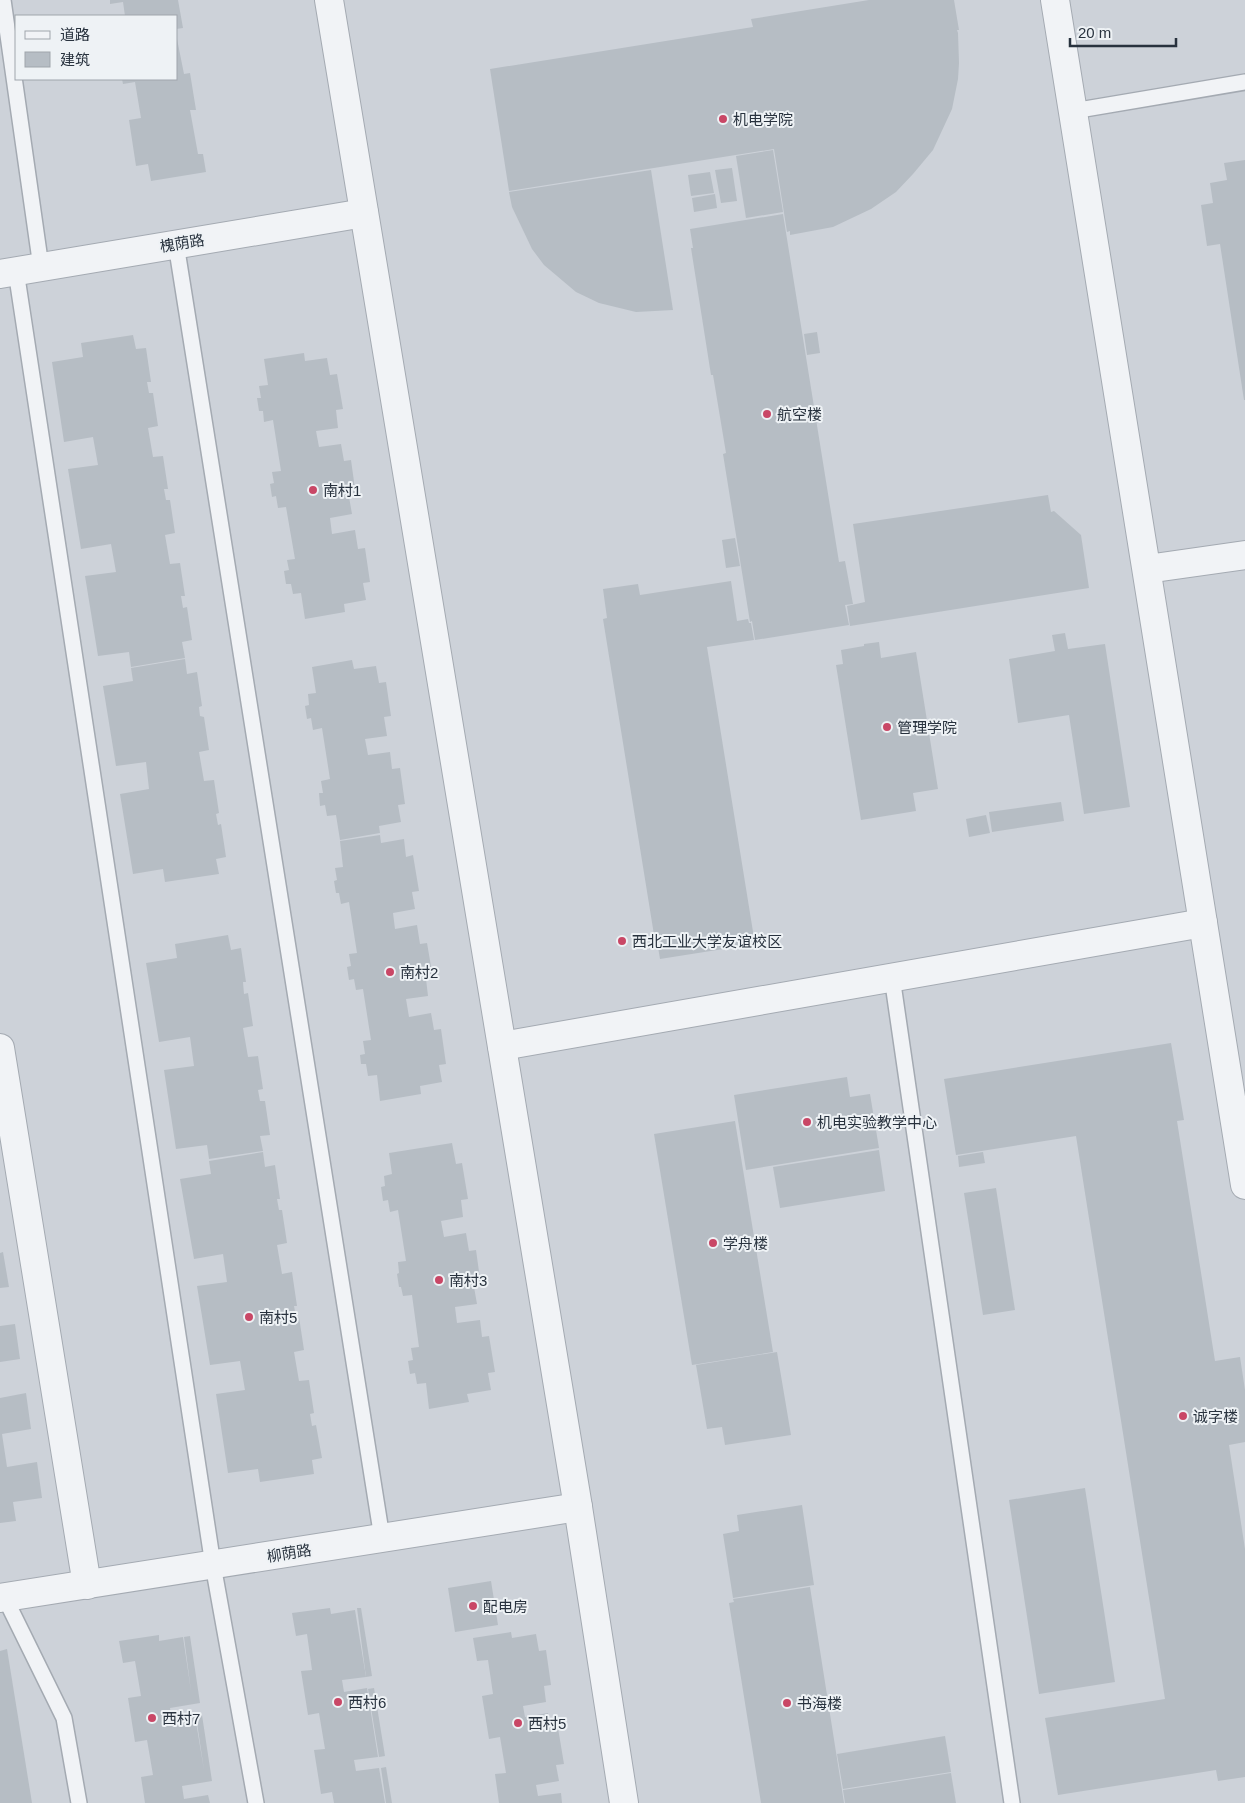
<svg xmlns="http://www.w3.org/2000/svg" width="1245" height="1803" viewBox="0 0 1245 1803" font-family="Helvetica,'Noto Sans SC',sans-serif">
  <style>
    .built { fill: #cdd2d9; fill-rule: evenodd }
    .building { fill: #b6bdc4 }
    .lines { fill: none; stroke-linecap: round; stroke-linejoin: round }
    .lane-casing { stroke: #a4aab2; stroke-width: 18 }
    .street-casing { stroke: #a4aab2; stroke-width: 30 }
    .lane { stroke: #f1f3f6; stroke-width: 15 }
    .street { stroke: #f1f3f6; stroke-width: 28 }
    .poi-dot { fill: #c94766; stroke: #eef2f5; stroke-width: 2 }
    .labels { text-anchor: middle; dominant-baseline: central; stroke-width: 4; stroke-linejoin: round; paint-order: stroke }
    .poi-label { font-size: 15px; fill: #28323e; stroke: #eef2f5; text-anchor: start }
    .street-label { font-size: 15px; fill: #28323e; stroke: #eef2f5 }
  </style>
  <rect width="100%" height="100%" fill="#dfe3e8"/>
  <path class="built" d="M0,0H1245V1803H0ZM16,16H176V79H16Z"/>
  <g class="building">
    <polygon points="110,0 178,0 183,28 176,29 176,16 125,16 123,2 110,4"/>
    <polygon points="869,0 954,0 959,30 957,30 958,33 959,63 958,79 952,109 933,150 913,174 896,192 871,209 833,227 790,235 790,231 787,232 774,149 509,191 490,69 753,27 751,19"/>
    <polygon points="176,34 184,74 190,73 196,110 190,110 198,154 203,154 206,172 151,181 148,164 136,166 129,120 141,118 135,82 123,84 122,79 176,79"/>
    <polygon points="773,150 783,212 746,218 736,156"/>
    <polygon points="1245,160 1245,400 1244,400 1220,244 1207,246 1201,205 1213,203 1210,183 1227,180 1224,163"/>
    <polygon points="732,168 737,201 721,203 715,170"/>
    <polygon points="651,170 673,310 636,312 599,303 576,292 544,265 532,249 512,207 509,192"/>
    <polygon points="710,172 714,193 691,196 688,175"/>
    <polygon points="715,194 717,208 694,212 692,198"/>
    <polygon points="783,214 839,562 845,561 853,604 845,605 849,625 755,640 752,621 750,622 723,454 726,453 713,375 711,375 691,248 693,248 690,229"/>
    <polygon points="817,332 820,353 807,355 804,334"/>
    <polygon points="133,335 136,349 146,348 151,382 147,382 149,393 153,393 158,426 148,428 153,457 163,456 168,489 164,489 166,500 170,500 175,533 165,535 170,564 180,563 185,596 181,596 183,608 187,607 192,640 182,642 185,658 131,667 129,652 98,656 85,576 116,572 111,544 81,549 68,469 98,465 93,437 64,442 52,362 83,357 81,343"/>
    <polygon points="304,353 305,361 327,358 330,375 337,374 343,409 336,410 338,428 316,431 319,447 341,444 344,461 351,460 356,496 349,497 352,514 330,518 332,534 355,530 358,549 365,548 370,582 363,583 366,600 344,604 345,612 305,619 301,593 293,594 291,584 286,584 284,571 289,570 287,560 295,559 286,507 278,508 276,496 272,497 270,484 274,483 272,472 281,471 273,420 264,422 263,411 259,411 257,398 261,398 259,386 268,385 264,359"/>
    <polygon points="1048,495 1051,512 1054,511 1081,535 1089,588 850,626 847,606 865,602 853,524"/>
    <polygon points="735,538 740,566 726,568 722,540"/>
    <polygon points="731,581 737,621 748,619 749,623 751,623 754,640 707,647 755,944 660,959 657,941 655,941 603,619 607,618 603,589 638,584 640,595"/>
    <polygon points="1065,633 1068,649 1105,644 1130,807 1084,814 1069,715 1018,723 1009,659 1055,651 1052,635"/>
    <polygon points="879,642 881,658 916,652 938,789 913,793 916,811 861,820 836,665 843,664 841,650 864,646 864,644"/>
    <polygon points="185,659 187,674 197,672 202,706 199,707 200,716 204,717 209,750 199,752 204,781 214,780 219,813 216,814 218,825 221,824 226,857 216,859 219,874 165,882 163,869 133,874 120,794 149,789 146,762 116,766 103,686 133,681 131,668"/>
    <polygon points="352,660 354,669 376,666 379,683 386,682 391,716 384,717 387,736 365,739 368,755 390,752 392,769 400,768 405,804 398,805 401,822 379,826 380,833 340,840 336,815 327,816 325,805 320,806 319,793 323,793 321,781 330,779 322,728 313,730 311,718 307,719 305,706 309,705 308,694 316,693 312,667"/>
    <polygon points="1061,802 1064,821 992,832 989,812"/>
    <polygon points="986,815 990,833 969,837 966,819"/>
    <polygon points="380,835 381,843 404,839 406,857 413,855 419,891 412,892 415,909 393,913 395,929 417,925 420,944 427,943 433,978 426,979 428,996 406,999 409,1017 431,1013 434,1030 441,1029 446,1064 439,1065 442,1082 420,1086 421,1094 380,1101 377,1075 368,1076 366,1064 361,1064 360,1055 365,1054 363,1041 371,1040 363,989 356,990 354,979 349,980 347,967 351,966 349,954 357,953 349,902 341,904 339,893 336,893 334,881 337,880 335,868 343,867 340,841"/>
    <polygon points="228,935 231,950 241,948 246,982 243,982 244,994 248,993 253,1026 243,1028 248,1057 258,1056 263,1089 258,1090 260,1101 265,1101 270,1135 260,1136 263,1151 209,1159 207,1145 176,1149 164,1070 194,1066 190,1037 159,1042 146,963 177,958 175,944"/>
    <polygon points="1171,1043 1184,1120 1177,1121 1215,1361 1240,1357 1245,1390 1245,1442 1229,1445 1245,1549 1245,1777 1218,1781 1216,1770 1058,1795 1045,1718 1165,1699 1076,1136 956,1155 944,1079"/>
    <polygon points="847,1077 850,1097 870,1094 879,1148 746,1170 734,1095"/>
    <polygon points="735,1121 773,1352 692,1365 654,1134"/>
    <polygon points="452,1143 456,1164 462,1163 468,1199 461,1200 463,1217 441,1221 444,1237 466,1233 469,1251 476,1250 481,1286 474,1287 477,1304 455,1307 457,1323 480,1320 482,1337 489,1336 495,1372 488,1373 491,1390 467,1394 469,1402 429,1409 426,1383 417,1384 415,1373 410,1374 408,1361 413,1360 411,1348 419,1347 412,1295 403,1296 401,1287 399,1287 397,1274 399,1273 398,1262 406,1261 398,1210 390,1212 388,1200 383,1201 381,1187 385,1186 384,1176 392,1174 389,1153"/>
    <polygon points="879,1150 885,1191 780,1208 773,1167"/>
    <polygon points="263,1152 265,1167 275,1165 280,1199 277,1199 279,1210 282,1210 287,1243 277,1245 282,1274 292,1272 297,1306 294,1306 296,1317 299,1317 304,1350 294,1352 299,1381 309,1380 314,1413 310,1414 312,1426 316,1425 322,1458 312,1460 314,1474 260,1482 258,1469 228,1473 216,1394 245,1390 240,1361 210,1365 197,1286 227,1282 223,1254 194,1259 180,1179 211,1174 209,1161"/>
    <polygon points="983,1152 985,1163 959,1167 958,1156"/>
    <polygon points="996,1188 1015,1310 983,1315 964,1193"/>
    <polygon points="3,1252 9,1287 0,1288 0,1253"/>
    <polygon points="15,1324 20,1359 0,1362 0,1326"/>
    <polygon points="777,1352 791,1435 725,1445 722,1427 707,1429 696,1365"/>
    <polygon points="26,1393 31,1429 2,1434 7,1467 37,1462 42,1498 13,1502 16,1521 0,1523 0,1398"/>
    <polygon points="1085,1488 1115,1682 1039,1694 1009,1500"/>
    <polygon points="802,1505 814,1585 733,1598 723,1534 739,1531 737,1515"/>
    <polygon points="491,1581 498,1625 455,1632 448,1588"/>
    <polygon points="810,1587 844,1803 761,1803 729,1603 734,1602 733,1599"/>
    <polygon points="330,1608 331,1614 355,1610 366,1677 342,1680 344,1692 367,1688 378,1757 354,1760 356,1771 379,1768 385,1803 334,1803 332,1792 321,1794 314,1750 325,1749 319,1713 308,1715 301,1671 312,1670 307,1634 296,1636 292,1613"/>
    <polygon points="357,1608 361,1608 372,1676 366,1677"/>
    <polygon points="511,1632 512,1638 536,1634 539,1651 546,1650 551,1685 544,1686 546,1702 523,1706 525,1717 548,1713 551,1729 558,1728 564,1764 556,1765 559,1781 536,1785 538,1796 561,1793 562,1803 499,1803 495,1774 506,1773 500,1737 489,1739 482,1696 493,1694 488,1660 477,1661 473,1638"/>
    <polygon points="159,1635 159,1641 183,1637 191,1691 184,1637 190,1636 200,1703 170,1708 172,1720 195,1716 204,1770 196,1716 202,1715 212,1781 182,1786 184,1799 208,1795 210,1803 145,1803 141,1777 153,1775 147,1740 135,1742 128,1698 141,1696 135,1661 123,1663 119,1641"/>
    <polygon points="7,1649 32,1803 0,1803 0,1651"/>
    <polygon points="374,1688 385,1756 379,1757 368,1689"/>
    <polygon points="945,1736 951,1772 843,1789 837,1754"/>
    <polygon points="386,1767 392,1803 386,1803 381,1768"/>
    <polygon points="951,1773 956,1803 845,1803 843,1790"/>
  </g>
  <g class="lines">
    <g class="lane-casing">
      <g id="lane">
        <polyline points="3,0 41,267"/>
        <polyline points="1073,111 1245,82"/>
        <polyline points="176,244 382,1538"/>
        <polyline points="16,271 213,1565 256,1803"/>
        <polyline points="892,977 1012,1803"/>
        <polyline points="5,1598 64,1718 79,1803"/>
      </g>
    </g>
    <g class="street-casing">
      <g id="street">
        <polyline points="329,0 578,1507 624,1803"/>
        <polyline points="1055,0 1245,1185"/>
        <polyline points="0,274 364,213"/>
        <polyline points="1147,569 1245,555"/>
        <polyline points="502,1046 1203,923"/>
        <polyline points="0,1048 87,1585"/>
        <polyline points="0,1598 578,1507"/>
      </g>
    </g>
    <use href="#lane" class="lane"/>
    <use href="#street" class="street"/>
  </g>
  <g class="poi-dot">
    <circle cx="723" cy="119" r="5"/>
    <circle cx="767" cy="414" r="5"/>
    <circle cx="313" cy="490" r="5"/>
    <circle cx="887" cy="727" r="5"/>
    <circle cx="622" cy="941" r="5"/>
    <circle cx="390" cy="972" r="5"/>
    <circle cx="807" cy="1122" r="5"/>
    <circle cx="713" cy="1243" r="5"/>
    <circle cx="439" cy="1280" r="5"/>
    <circle cx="249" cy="1317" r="5"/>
    <circle cx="1183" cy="1416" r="5"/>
    <circle cx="473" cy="1606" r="5"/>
    <circle cx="338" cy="1702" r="5"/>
    <circle cx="787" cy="1703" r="5"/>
    <circle cx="152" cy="1718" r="5"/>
    <circle cx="518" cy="1723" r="5"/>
  </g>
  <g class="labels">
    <g class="poi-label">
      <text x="733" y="119">机电学院</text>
      <text x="777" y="414">航空楼</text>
      <text x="323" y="490">南村1</text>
      <text x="897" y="727">管理学院</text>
      <text x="632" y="941">西北工业大学友谊校区</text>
      <text x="400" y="972">南村2</text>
      <text x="817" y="1122">机电实验教学中心</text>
      <text x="723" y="1243">学舟楼</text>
      <text x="449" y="1280">南村3</text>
      <text x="259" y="1317">南村5</text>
      <text x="1193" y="1416">诚字楼</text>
      <text x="483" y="1606">配电房</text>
      <text x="348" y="1702">西村6</text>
      <text x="797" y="1703">书海楼</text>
      <text x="162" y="1718">西村7</text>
      <text x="528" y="1723">西村5</text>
    </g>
    <g class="street-label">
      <text transform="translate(182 243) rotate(-9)">槐荫路</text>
      <text transform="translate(289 1553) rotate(-9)">柳荫路</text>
    </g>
  </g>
  <rect x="15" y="15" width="162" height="65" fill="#eef2f5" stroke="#9fa5ac"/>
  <rect x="25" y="31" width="25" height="8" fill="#f1f3f6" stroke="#9fa5ac"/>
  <text x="60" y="40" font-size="15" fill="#28323e">道路</text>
  <rect x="25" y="52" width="25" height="15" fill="#b6bdc4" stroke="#9fa5ac"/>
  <text x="60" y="65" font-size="15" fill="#28323e">建筑</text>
  <path d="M1070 38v8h106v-8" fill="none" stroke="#28323e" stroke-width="2.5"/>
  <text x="1078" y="38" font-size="15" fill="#28323e" stroke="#eef2f5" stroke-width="4" paint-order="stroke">20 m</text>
</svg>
